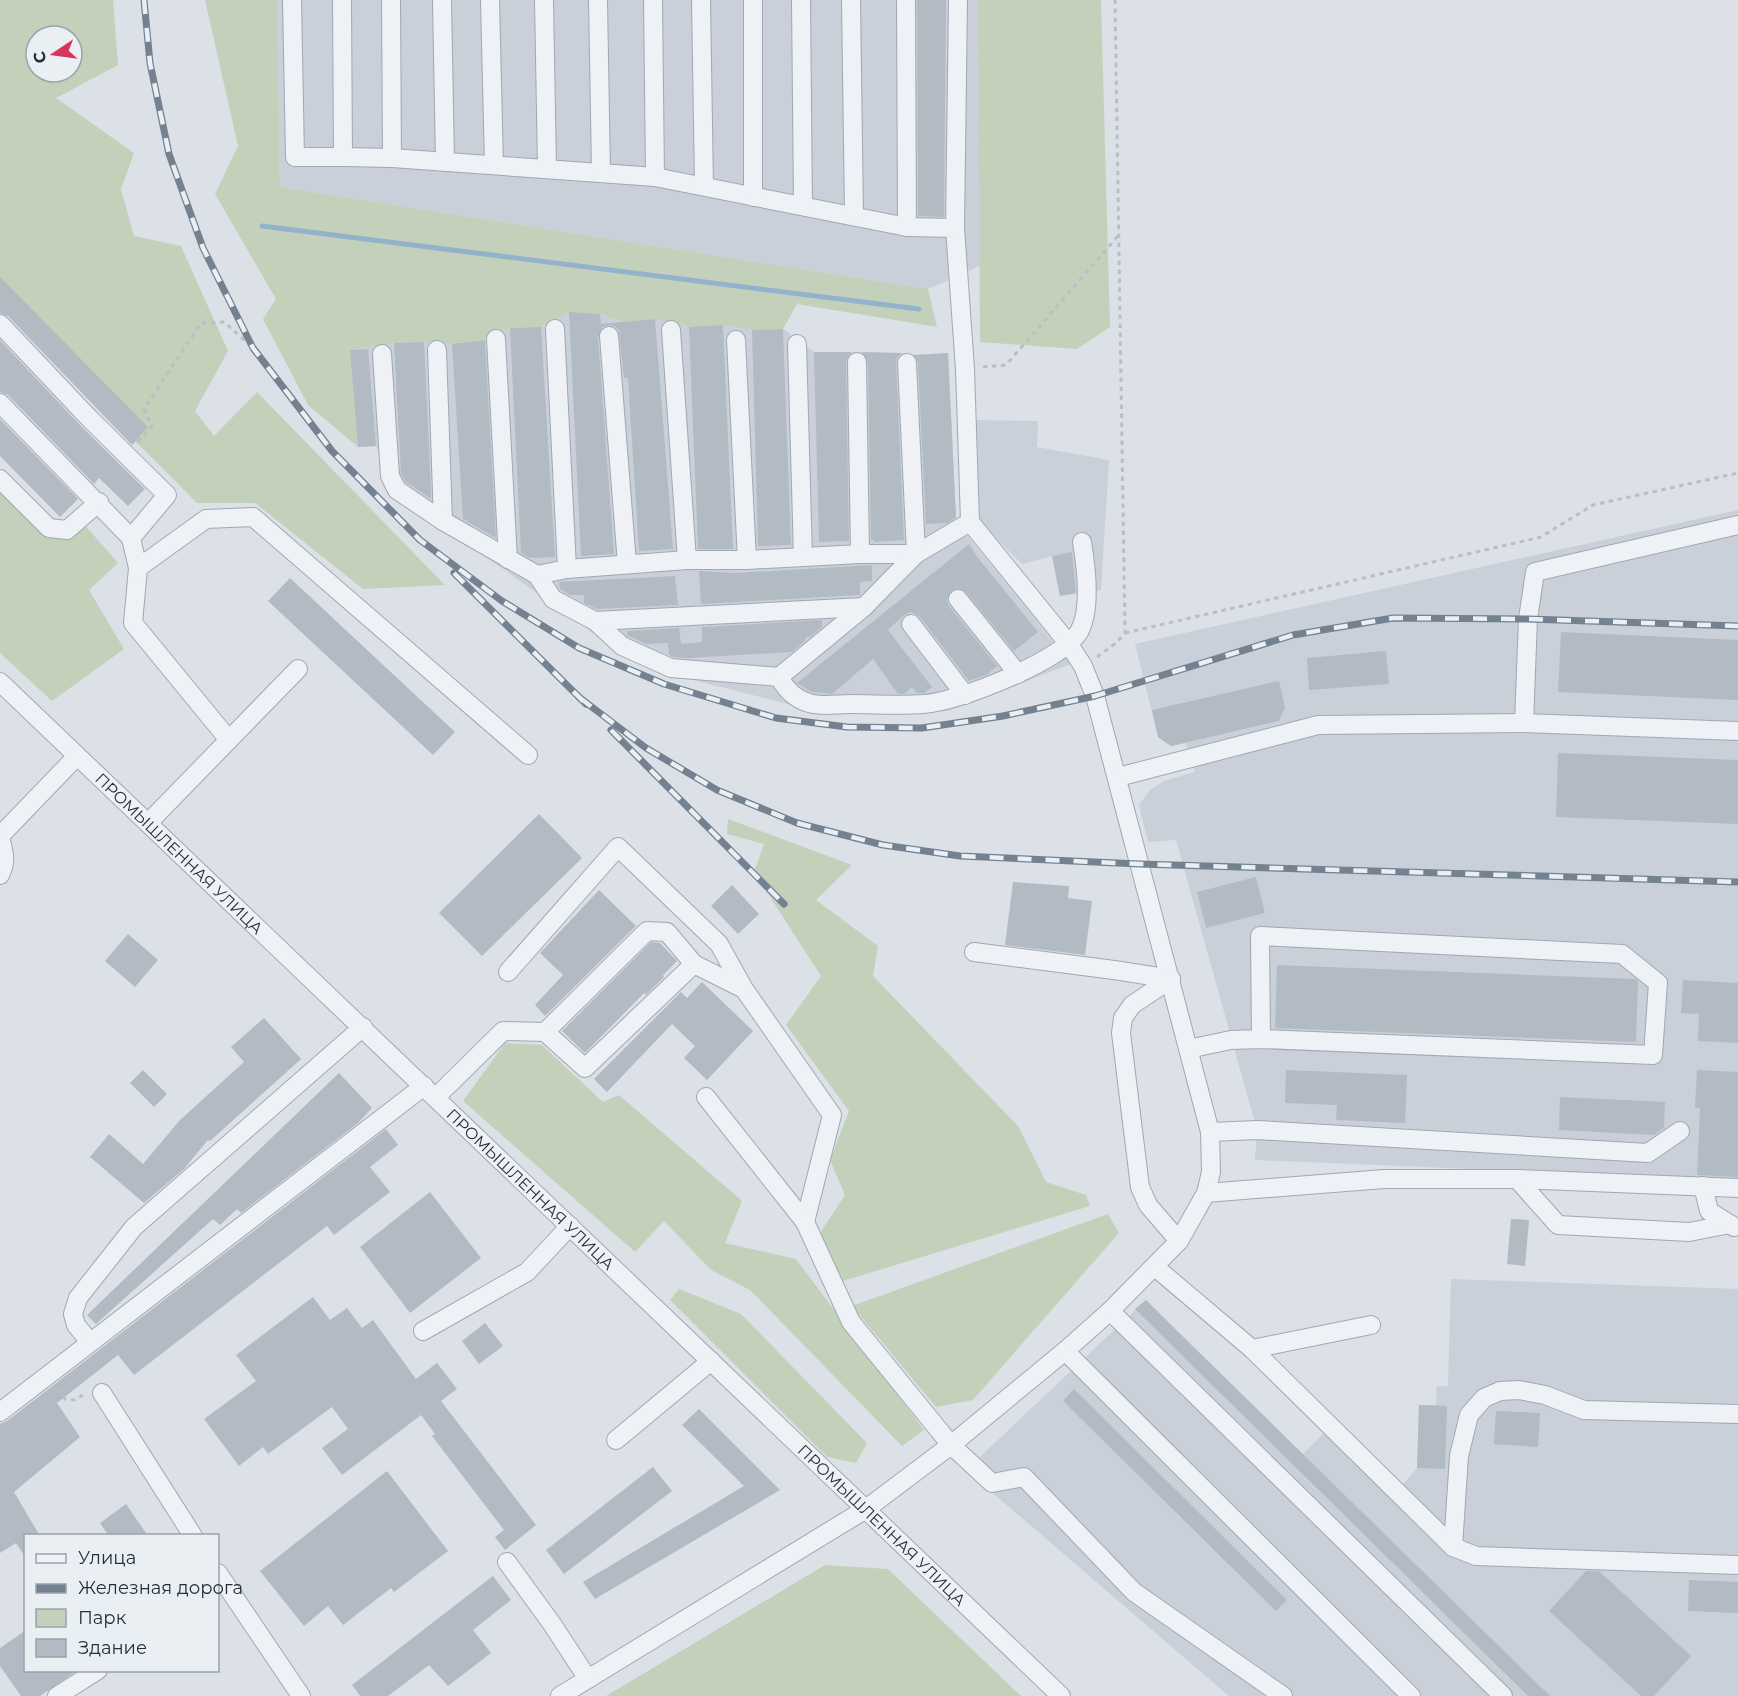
<svg xmlns="http://www.w3.org/2000/svg" width="1738" height="1696" viewBox="0 0 1738 1696" font-family="Montserrat,sans-serif">
  <style>
    .built { fill: #c9d0d9 }
    .green { fill: #c3d1bb; fill-rule: evenodd }
    .lines { fill: none; stroke-linecap: round; stroke-linejoin: round }
    .stream { stroke: #93b3ca; stroke-width: 5 }
    .building { fill: #b2bac4 }
    .minor-casing { stroke: #a0a8b1; stroke-width: 20 }
    .path { stroke: #b9bfc5; stroke-width: 3; stroke-dasharray: 4.5 4.5; stroke-linecap: butt }
    .minor { stroke: #eef1f5; stroke-width: 18 }
    .rail-casing { stroke: #738191; stroke-width: 7 }
    .rail { stroke: #eaeff4; stroke-width: 4.5; stroke-dasharray: 14; stroke-linecap: butt }
    .labels { text-anchor: middle; dominant-baseline: central; stroke-width: 6; stroke-linejoin: round; paint-order: stroke }
    .street-label { font-size: 16px; fill: #24303d; stroke: #eaeff4 }
  </style>
  <rect width="100%" height="100%" fill="#dbe1e7"/>
  <g class="built">
    <polygon points="277,0 978,0 980,266 928,289 280,187"/>
    <polygon points="569,312 600,314 624,322 655,319 689,327 723,325 752,330 783,329 814,352 902,353 915,355 948,353 956,522 1071,664 949,711 804,708 665,673 616,649 391,490 376,446 358,447 350,350 394,343 424,342 452,344 485,339 510,328 541,327"/>
    <polygon points="976,420 1038,421 1037,447 1109,460 1101,590 1060,596 1052,556 1022,564 980,522"/>
    <polygon points="1738,510 1738,1180 1255,1160 1257,1130 1176,840 1148,842 1139,805 1150,790 1164,781 1195,772 1186,743 1171,746 1158,737 1135,644"/>
    <polygon points="1451,1279 1738,1289 1738,1696 1229,1696 966,1470 1146,1300 1303,1454 1325,1432 1391,1499 1417,1468 1419,1405 1436,1405 1437,1386 1448,1386"/>
  </g>
  <g class="green">
    <path d="M0,0H113L118,65L56,98L134,153L121,189L134,236L181,246L228,351L195,411L214,436L257,392L445,585L363,589L255,503H197L135,441L0,277ZM36,36H72V72H36Z"/>
    <polygon points="205,0 277,0 280,187 928,289 937,327 797,304 783,329 752,330 723,325 689,327 655,319 624,322 600,314 569,312 541,327 510,328 485,339 452,344 424,342 394,343 350,350 358,447 308,405 263,319 276,299 215,194 238,146"/>
    <polygon points="978,0 1101,0 1110,327 1077,349 980,342"/>
    <polygon points="0,492 44,536 76,515 118,563 89,590 124,649 52,701 0,653"/>
    <polygon points="728,819 852,865 816,900 878,946 873,976 1018,1126 1046,1182 1086,1195 1090,1206 843,1281 820,1233 845,1195 830,1160 849,1111 786,1025 821,976 754,872 764,844 727,834"/>
    <polygon points="505,1043 542,1045 603,1102 619,1095 742,1201 725,1243 796,1259 924,1430 902,1446 750,1290 711,1270 664,1221 635,1252 463,1101"/>
    <polygon points="1108,1214 1119,1233 973,1400 936,1407 852,1306"/>
    <polygon points="679,1289 741,1314 867,1443 856,1463 827,1457 670,1300"/>
    <polygon points="825,1565 888,1569 1021,1696 606,1696"/>
  </g>
  <g class="lines">
    <polyline class="stream" points="262,226 919,309"/>
  </g>
  <g class="building">
    <polygon points="917,0 946,0 944,217 918,216"/>
    <polygon points="0,277 148,427 132,445 8,316 0,313"/>
    <polygon points="569,312 600,314 601,324 655,319 673,549 639,551 628,378 624,378 619,330 614,326 609,325 602,327 598,337 614,554 581,556"/>
    <polygon points="723,325 733,549 698,549 689,327"/>
    <polygon points="541,327 555,557 530,558 521,553 510,328"/>
    <polygon points="783,329 791,545 758,546 752,330"/>
    <polygon points="0,340 81,426 145,489 128,506 99,478 94,484 8,395 0,392"/>
    <polygon points="485,340 496,538 463,519 452,344"/>
    <polygon points="424,342 431,491 431,499 406,482 401,473 394,343"/>
    <polygon points="368,349 376,446 358,447 350,350"/>
    <polygon points="814,352 852,352 848,356 846,362 849,541 819,542"/>
    <polygon points="862,352 902,353 897,357 896,364 904,540 874,542 874,540 871,540 868,362"/>
    <polygon points="948,353 956,517 947,523 926,524 918,362 914,355"/>
    <polygon points="0,419 78,499 60,517 0,456"/>
    <polygon points="969,544 978,558 1038,632 1014,651 966,592 957,588 951,591 947,600 949,606 997,666 995,668 986,675 969,681 920,617 911,612 904,615 888,630 932,687 924,693 917,693 912,687 904,694 898,694 873,659 832,694 812,692 797,683"/>
    <polygon points="1072,552 1076,593 1060,596 1052,556"/>
    <polygon points="872,565 872,581 860,582 860,595 701,604 699,571 734,573"/>
    <polygon points="675,576 678,605 597,609 584,603 584,595 570,595 560,589 559,582"/>
    <polygon points="290,578 455,732 433,755 268,601"/>
    <polygon points="822,620 822,627 810,637 806,637 806,640 792,652 688,658 674,657 669,655 668,643 646,644 627,635 627,631 679,628 681,644 702,642 702,627"/>
    <polygon points="1561,632 1738,640 1738,700 1558,692"/>
    <polygon points="1386,651 1389,684 1309,690 1307,658"/>
    <polygon points="1279,681 1285,708 1279,721 1171,746 1158,737 1152,710"/>
    <polygon points="1558,753 1738,760 1738,824 1556,817"/>
    <polygon points="539,814 582,858 482,956 439,913"/>
    <polygon points="1256,877 1265,913 1206,928 1197,892"/>
    <polygon points="1013,882 1069,886 1068,898 1092,901 1085,955 1005,945"/>
    <polygon points="732,885 759,914 738,934 711,906"/>
    <polygon points="599,890 636,926 545,1016 535,1005 563,975 540,953"/>
    <polygon points="128,934 158,960 135,987 105,961"/>
    <polygon points="651,942 660,943 677,961 663,975 664,977 646,995 644,993 585,1053 562,1031"/>
    <polygon points="1277,965 1635,979 1638,981 1636,1042 1275,1028"/>
    <polygon points="1683,980 1738,983 1738,1043 1698,1041 1699,1014 1681,1013"/>
    <polygon points="702,982 753,1031 707,1080 684,1058 695,1046 672,1024 607,1092 594,1079 681,992 687,998"/>
    <polygon points="264,1018 301,1059 210,1141 208,1140 184,1169 144,1203 90,1157 109,1134 143,1164 180,1120 244,1062 231,1047"/>
    <polygon points="143,1070 167,1094 154,1107 130,1083"/>
    <polygon points="1286,1070 1407,1075 1405,1123 1336,1120 1337,1105 1285,1103"/>
    <polygon points="1697,1070 1738,1072 1738,1177 1697,1175 1700,1108 1695,1108"/>
    <polygon points="339,1073 372,1108 358,1123 241,1213 237,1209 220,1225 213,1219 96,1324 87,1315"/>
    <polygon points="1560,1097 1665,1102 1664,1128 1654,1135 1559,1130"/>
    <polygon points="386,1129 398,1145 370,1167 390,1192 334,1235 327,1226 134,1375 118,1355 57,1403 80,1437 14,1492 40,1536 26,1536 26,1558 16,1543 0,1553 0,1424 7,1421"/>
    <polygon points="430,1192 481,1258 410,1313 360,1247"/>
    <polygon points="1511,1219 1529,1220 1525,1266 1507,1264"/>
    <polygon points="313,1297 330,1320 347,1308 362,1328 373,1320 416,1379 437,1363 457,1389 441,1401 536,1525 505,1550 495,1537 504,1530 432,1436 435,1434 421,1415 342,1475 322,1448 348,1429 332,1407 268,1454 263,1447 239,1466 204,1419 256,1381 236,1355"/>
    <polygon points="1146,1300 1171,1325 1550,1696 1528,1696 1135,1309"/>
    <polygon points="485,1323 503,1346 479,1364 462,1341"/>
    <polygon points="1074,1389 1287,1600 1276,1611 1063,1401"/>
    <polygon points="1419,1405 1447,1406 1445,1469 1417,1468"/>
    <polygon points="699,1409 780,1490 595,1599 583,1582 744,1486 682,1425"/>
    <polygon points="1496,1411 1540,1413 1538,1447 1494,1444"/>
    <polygon points="653,1467 672,1491 564,1574 546,1550"/>
    <polygon points="387,1471 448,1551 394,1592 391,1588 343,1625 328,1606 304,1626 260,1571"/>
    <polygon points="126,1504 148,1536 109,1536 100,1523"/>
    <polygon points="1586,1571 1599,1571 1691,1656 1654,1696 1641,1696 1549,1611"/>
    <polygon points="493,1576 511,1600 473,1630 491,1653 448,1686 429,1665 388,1696 360,1696 352,1685"/>
    <polygon points="1689,1580 1738,1582 1738,1613 1688,1611"/>
    <polygon points="26,1630 26,1671 76,1671 40,1696 21,1696 0,1666 0,1648"/>
  </g>
  <g class="lines">
    <g class="minor-casing">
      <g id="minor">
        <polyline points="292,0 295,157 343,157"/>
        <polyline points="342,0 343,157 392,158 655,177 907,227 955,228 965,369 970,522 1068,643 1083,666 1095,696 1210,1132 1211,1172 1206,1193 1179,1241 1110,1311 1065,1351 951,1445 866,1509 560,1696"/>
        <polyline points="391,0 392,158"/>
        <polyline points="442,0 445,162"/>
        <polyline points="490,0 494,165"/>
        <polyline points="544,0 547,169"/>
        <polyline points="598,0 601,172"/>
        <polyline points="653,0 655,177"/>
        <polyline points="701,0 704,186"/>
        <polyline points="801,0 803,206"/>
        <polyline points="851,0 854,215"/>
        <polyline points="906,0 907,227"/>
        <polyline points="753,197 753,0"/>
        <polyline points="955,228 958,0"/>
        <polyline points="0,324 89,418 167,495 131,538"/>
        <polyline points="555,329 567,569"/>
        <polyline points="671,330 687,560"/>
        <polyline points="609,336 627,564"/>
        <polyline points="496,339 508,559"/>
        <polyline points="736,340 747,560"/>
        <polyline points="797,344 803,557"/>
        <polyline points="437,350 443,521"/>
        <path d="M382,354L390,476L397,490L443,521L537,575L553,599L595,621L622,646L671,668L779,677C786,690 795,699 809,703C821,707 838,704 850,704C874,704 900,706 924,704C958,702 1061,661 1079,632C1092,609 1086,566 1082,542"/>
        <polyline points="857,362 860,554"/>
        <polyline points="0,403 131,538 138,568 133,623 229,740"/>
        <polyline points="0,479 49,528 67,530 99,502"/>
        <polyline points="138,568 206,519 253,517 528,755"/>
        <polyline points="537,575 567,569 687,560 747,560 860,554 916,554 970,522"/>
        <polyline points="958,599 1018,674"/>
        <polyline points="595,621 864,607 916,554 907,363"/>
        <polyline points="911,624 965,695"/>
        <polyline points="779,677 864,607"/>
        <path id="s1" d="M0,682L1061,1696"/>
        <polyline points="1524,723 1528,619 1535,572 1738,525"/>
        <polyline points="1118,777 1318,725 1524,723 1738,731"/>
        <polyline points="148,823 298,669"/>
        <polyline points="0,836 77,756"/>
        <path d="M0,837C4,852 7,861 0,875"/>
        <polyline points="974,952 1114,970 1171,979"/>
        <polyline points="508,972 618,847 719,944 744,989 832,1115 805,1222"/>
        <polyline points="1171,979 1132,1005 1123,1018 1121,1033 1140,1187 1148,1205 1179,1241"/>
        <polyline points="545,1032 647,931 667,932 694,964"/>
        <polyline points="1188,1049 1231,1040 1261,1039 1653,1055 1658,983 1622,954 1260,936 1261,1039"/>
        <polyline points="436,1097 503,1031 545,1032 585,1068 694,964 744,989"/>
        <polyline points="706,1097 805,1222 851,1322 951,1445 992,1483 1024,1477 1134,1592 1283,1696"/>
        <polyline points="1210,1132 1257,1130 1648,1153 1680,1131"/>
        <polyline points="1517,1179 1558,1225 1689,1232 1730,1224"/>
        <polyline points="1703,1186 1709,1211 1734,1227"/>
        <polyline points="1206,1193 1384,1179 1517,1179 1738,1188"/>
        <polyline points="1155,1267 1252,1349 1371,1325"/>
        <polyline points="1110,1311 1503,1696"/>
        <polyline points="423,1331 527,1272 570,1226"/>
        <polyline points="90,1342 76,1325 73,1314 78,1298 134,1227 363,1027"/>
        <polyline points="1252,1349 1453,1547 1476,1556 1738,1565"/>
        <polyline points="1065,1351 1411,1696"/>
        <polyline points="102,1393 193,1536"/>
        <polyline points="0,1412 424,1086"/>
        <polyline points="616,1440 711,1361"/>
        <polyline points="1453,1547 1459,1456 1469,1415 1484,1398 1500,1391 1519,1390 1545,1395 1584,1410 1738,1414"/>
        <polyline points="507,1562 552,1624 588,1679"/>
        <polyline points="218,1573 301,1696"/>
        <polyline points="57,1696 98,1670"/>
      </g>
    </g>
    <g class="path">
      <polyline points="983,367 1006,365 1118,236"/>
      <polyline points="138,442 152,426 144,409 201,323 224,322 253,348"/>
      <polyline points="1125,633 1541,537 1593,505 1738,473"/>
      <polyline points="1097,657 1116,643 1125,633 1115,0"/>
      <polyline points="58,1389 65,1399 74,1400 87,1393"/>
    </g>
    <use href="#minor" class="minor"/>
    <g class="rail-casing">
      <g id="rail">
        <polyline points="144,0 150,63 169,154 203,248 253,348 332,451 420,540 502,601 579,648 664,684 776,718 847,727 922,728 1003,716 1095,696 1293,635 1393,618 1528,619 1738,626"/>
        <polyline points="454,573 586,704"/>
        <polyline points="580,698 646,748 717,790 797,823 883,845 960,856 1140,864 1738,882"/>
        <polyline points="611,730 784,904"/>
      </g>
    </g>
    <use href="#rail" class="rail"/>
  </g>
  <g class="labels">
    <g class="street-label">
      <text stroke="none"><textPath href="#s1" startOffset="248">ПРОМЫШЛЕННАЯ УЛИЦА</textPath></text>
      <text stroke="none"><textPath href="#s1" startOffset="734">ПРОМЫШЛЕННАЯ УЛИЦА</textPath></text>
      <text stroke="none"><textPath href="#s1" startOffset="1220">ПРОМЫШЛЕННАЯ УЛИЦА</textPath></text>
    </g>
  </g>
  <rect x="24" y="1534" width="195" height="138" fill="#eaeff4" stroke="#9ba3ab" stroke-width="1.5"/>
  <rect x="36" y="1554" width="30" height="9" fill="#eef1f5" stroke="#9ba3ab" stroke-width="1.5"/>
  <text x="78" y="1564" font-size="18" fill="#24303d">Улица</text>
  <rect x="36" y="1584" width="30" height="9" fill="#738191" stroke="#9ba3ab" stroke-width="1.5"/>
  <text x="78" y="1594" font-size="18" fill="#24303d">Железная дорога</text>
  <rect x="36" y="1609" width="30" height="18" fill="#c3d1bb" stroke="#9ba3ab" stroke-width="1.5"/>
  <text x="78" y="1624" font-size="18" fill="#24303d">Парк</text>
  <rect x="36" y="1639" width="30" height="18" fill="#b2bac4" stroke="#9ba3ab" stroke-width="1.5"/>
  <text x="78" y="1654" font-size="18" fill="#24303d">Здание</text>
  <g transform="translate(54 54) rotate(257)"><circle r="28" fill="#eaeff4" stroke="#9ba3ab" stroke-width="1.5"/>
  <path d="M0-4.5L10 22L0 15L-10 22Z" fill="#d7355d"/>
  <text y="-9" font-size="16" font-weight="bold" text-anchor="middle" fill="#24303d">С</text>
  </g>
</svg>
